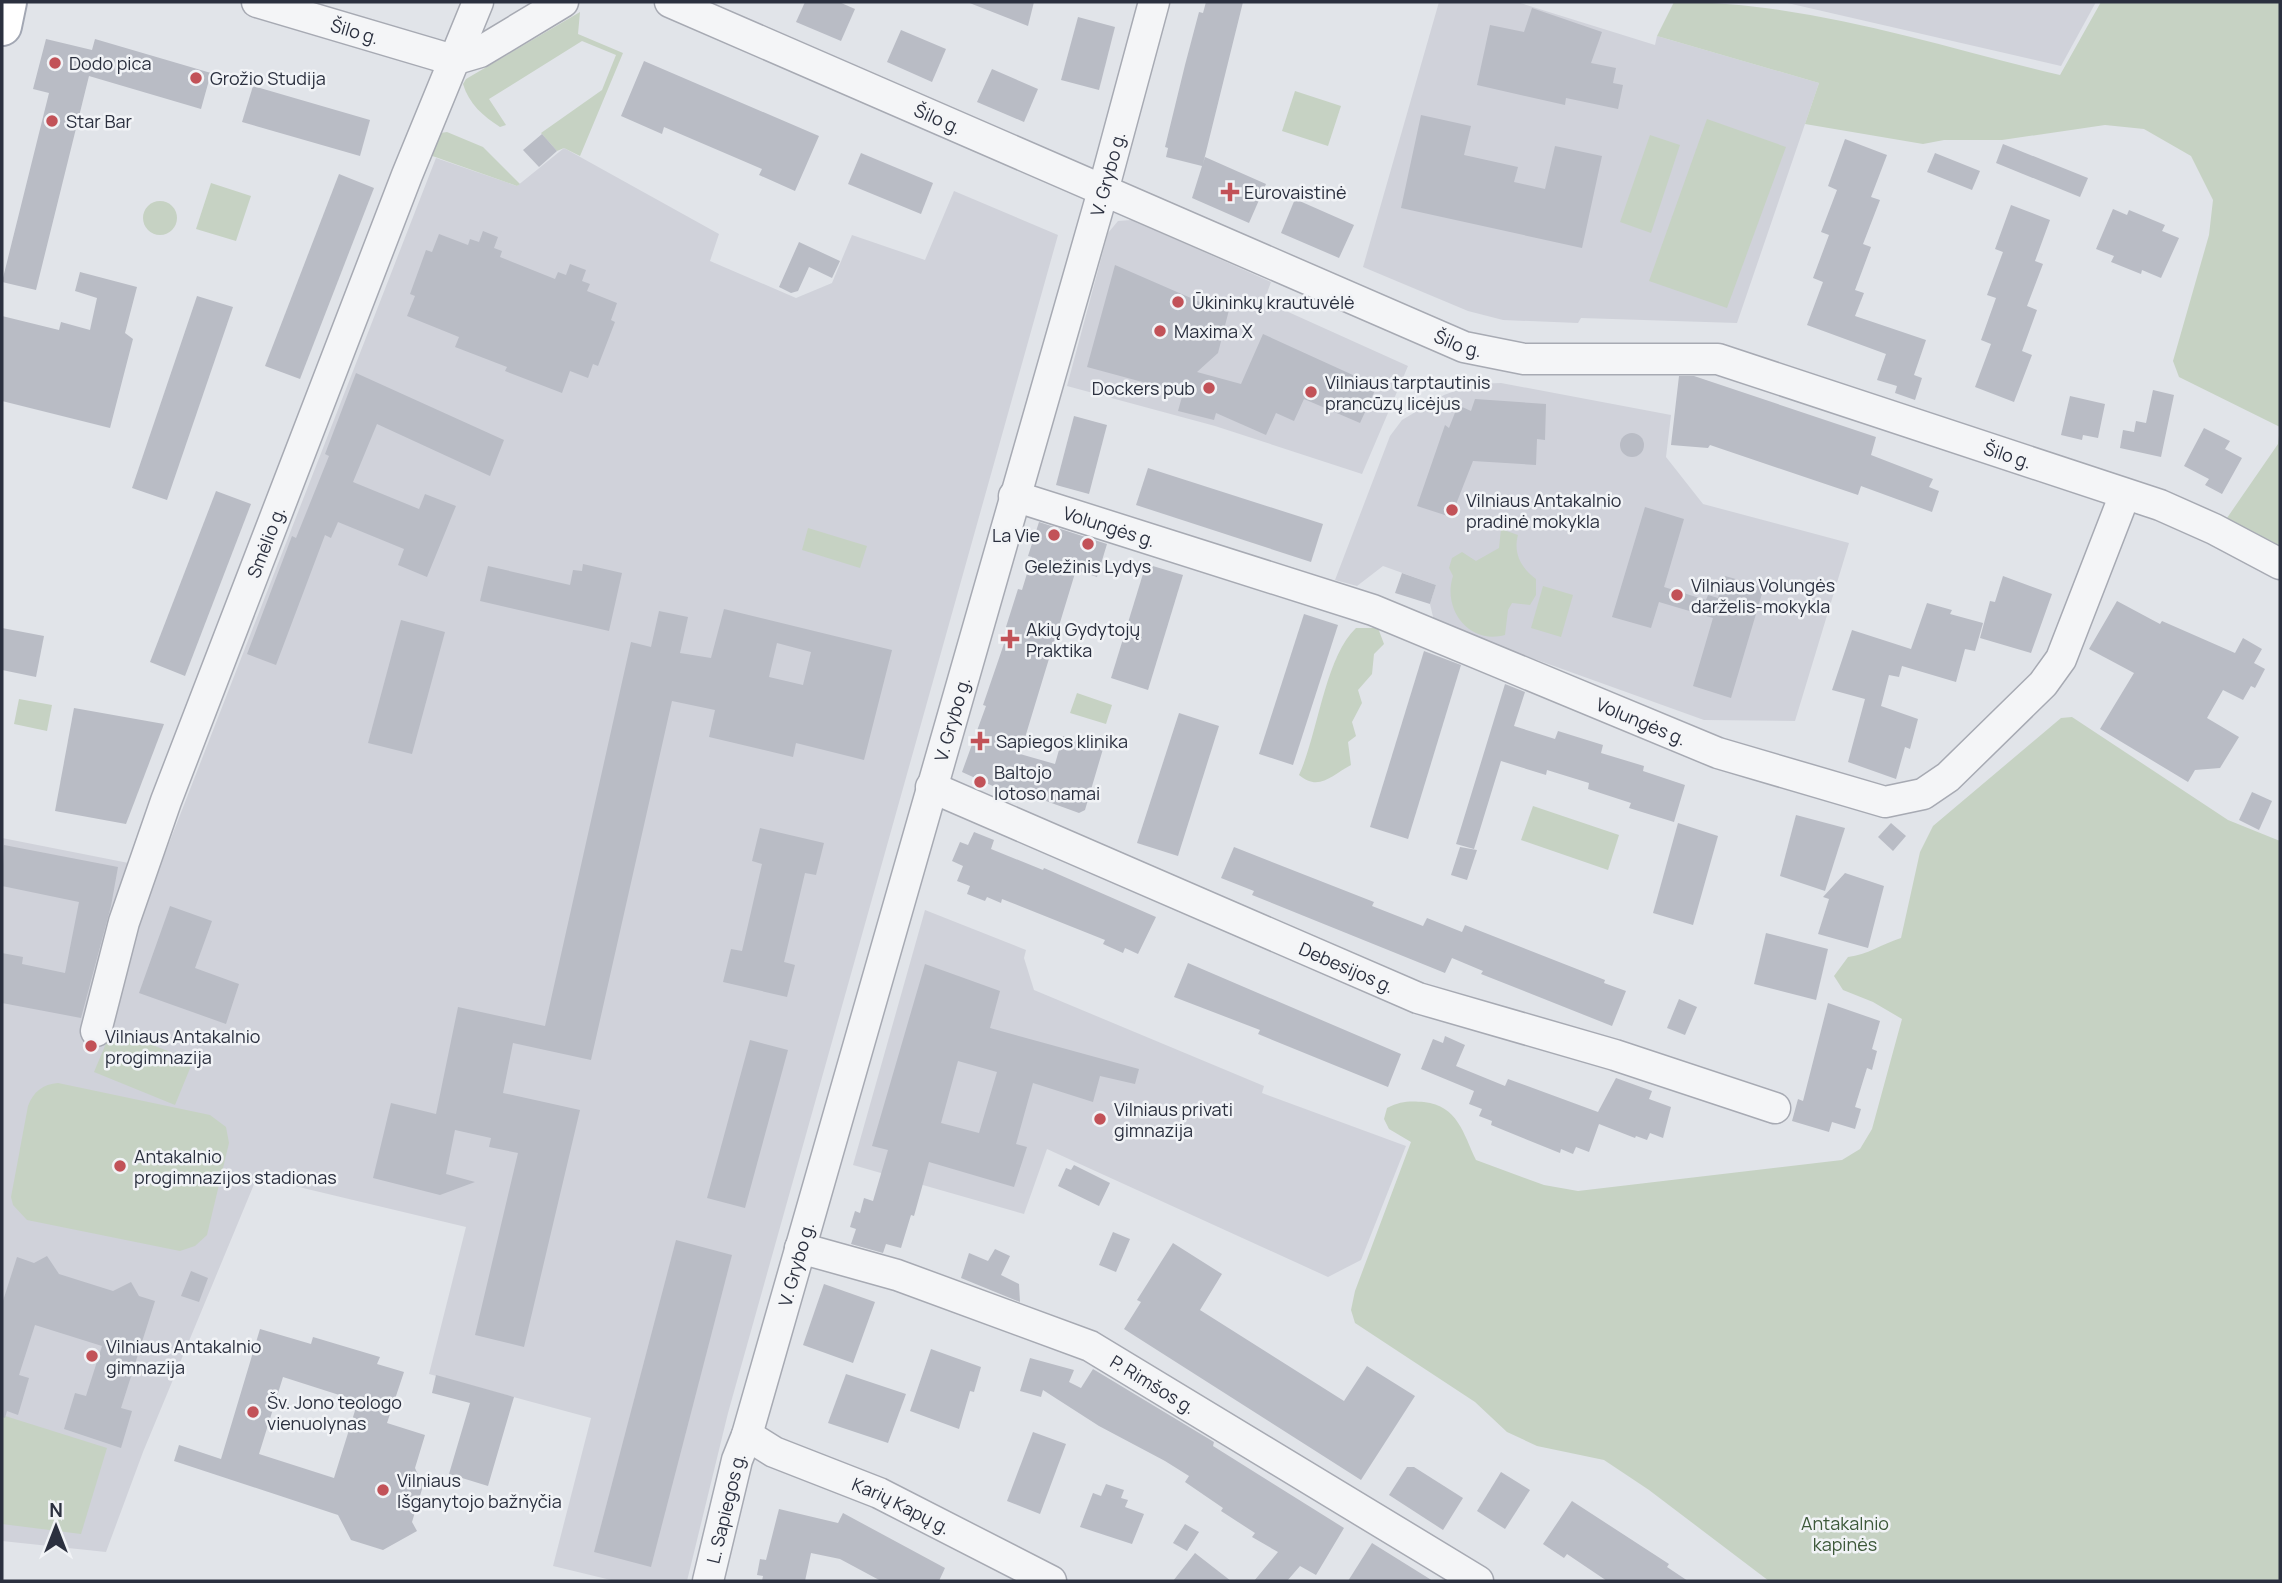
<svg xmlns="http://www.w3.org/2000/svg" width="2282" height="1583" viewBox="0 0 2282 1583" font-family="Manrope,sans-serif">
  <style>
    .built { fill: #d0d2da }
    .green { fill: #c6d2c3 }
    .building { fill: #b9bcc5; fill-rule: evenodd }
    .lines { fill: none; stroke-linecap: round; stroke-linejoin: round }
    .minor-casing { stroke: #a7aab3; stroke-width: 33 }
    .major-casing { stroke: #a2a7b3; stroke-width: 42 }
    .minor { stroke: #f4f5f7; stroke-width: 30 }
    .major { stroke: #fff; stroke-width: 38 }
    .poi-dot { fill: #c25258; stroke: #f1f3f6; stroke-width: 2.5 }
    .labels { text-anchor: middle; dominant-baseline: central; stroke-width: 5; stroke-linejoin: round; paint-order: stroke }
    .street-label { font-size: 18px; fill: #2b303f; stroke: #f1f3f6 }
    .poi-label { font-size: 18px; fill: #2b303f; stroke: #f1f3f6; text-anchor: start }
    .park-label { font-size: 18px; fill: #3d593a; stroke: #f1f3f6 }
  </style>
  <rect width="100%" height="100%" fill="#e1e4e9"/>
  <g class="built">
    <polygon points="1439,2 1517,2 1655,45 1657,36 1819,83 1737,323 1581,318 1578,323 1503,320 1468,311 1363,267"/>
    <polygon points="1783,2 2096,2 2061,66"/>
    <polygon points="564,148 719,234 710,261 796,298 832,283 852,235 925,260 954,191 1058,235 728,1413 687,1581 615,1581 553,1566 591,1418 429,1374 466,1227 257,1177 143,1452 106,1552 2,1541 2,838 159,869 436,158 517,186"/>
    <polygon points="1132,220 1271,282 1264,301 1408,366 1362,474 1215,426 1067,386 1108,233 1118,221"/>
    <polygon points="1501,383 1671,415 1666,457 1703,504 1849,543 1795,721 1704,720 1504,648 1434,621 1430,604 1436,585 1383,566 1357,586 1335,580 1390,436 1402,420 1444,395 1474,384"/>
    <polygon points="925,910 1026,950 1024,958 1034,990 1264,1086 1262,1093 1406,1146 1361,1260 1328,1277 1047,1149 1024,1214 853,1165"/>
  </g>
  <g class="green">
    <path d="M1674,2C1804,1 1934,45 2060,75L2101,2H2280V546L2227,518L2278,444L2280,427L2179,377L2173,361L2209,235L2213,200L2191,156L2144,129L2105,125L2002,140H1944L1923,144L1805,124L1819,83L1657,36Z"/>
    <path d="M580,12L578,34L623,53L580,156L564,148L557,151L541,133L602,90L616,55L582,41L489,99L506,125L500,127C483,116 469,104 463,84L466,79Z"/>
    <polygon points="1295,91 1341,106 1328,146 1282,131"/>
    <polygon points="1707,119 1786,147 1727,308 1649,281"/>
    <polygon points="447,132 483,147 520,184 517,186 424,153 434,134"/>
    <polygon points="1650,135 1680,145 1651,233 1620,222"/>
    <polygon points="211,183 251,196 236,241 196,229"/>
    <circle cx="160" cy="218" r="17"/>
    <polygon points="808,528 867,546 860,568 802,550"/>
    <path d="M1501,529L1518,535C1513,553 1521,568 1536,579V595L1530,605L1512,603L1508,610L1505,635C1469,645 1442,609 1453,576L1449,568L1452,558L1462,552L1476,561L1499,548Z"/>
    <polygon points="1543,586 1573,595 1561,637 1531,628"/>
    <path d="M1356,628H1378L1384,644L1374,654L1372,674L1358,690L1362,703L1352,722L1356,736L1348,742L1351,765C1332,775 1319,792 1299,775C1318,734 1325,657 1356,628Z"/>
    <polygon points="1077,693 1112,705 1106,724 1070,713"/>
    <polygon points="19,699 52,705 47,731 14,724"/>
    <path d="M2072,717L2228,820L2280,841V1581H1769L1649,1490L1604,1460L1537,1446L1507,1432L1475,1402L1355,1323L1351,1310L1355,1291L1411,1142L1389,1129L1384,1119L1387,1108C1401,1101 1409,1101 1424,1102C1458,1106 1463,1133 1476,1160L1544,1185L1578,1191L1842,1160L1860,1149L1872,1129L1902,1019L1873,1002L1843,990L1834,976L1848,957C1867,955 1882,944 1901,938L1920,852L1933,826L2061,718Z"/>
    <polygon points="1533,806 1619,835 1608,870 1521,840"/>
    <polygon points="112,1029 193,1061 175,1105 94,1072"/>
    <path d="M58,1083L210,1115L226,1127L229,1143L207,1235L195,1246L180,1251L27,1220L13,1205L11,1197L28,1106C33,1092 43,1084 58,1083Z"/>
    <polygon points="2,1415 107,1448 81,1534 2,1524"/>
  </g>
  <g class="building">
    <polygon points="805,2 839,2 855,9 841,41 796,22"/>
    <polygon points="967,2 1034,2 1028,26"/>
    <polygon points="1206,2 1243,2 1203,164 1205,157 1266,184 1249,223 1192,198 1202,166 1166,157 1168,148 1165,147 1185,65 1199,12 1203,13"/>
    <polygon points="1532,8 1602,32 1591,63 1616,68 1613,83 1623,85 1618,109 1566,98 1565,105 1477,85 1490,25 1524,32"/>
    <polygon points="1078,17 1115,27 1099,90 1061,80"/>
    <polygon points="901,30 946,49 932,82 887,62"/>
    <polygon points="46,39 92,50 95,39 211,73 201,109 89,76 36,290 2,282 49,93 33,89"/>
    <polygon points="644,61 819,136 795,191 759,175 762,169 664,127 662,134 621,116"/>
    <polygon points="992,69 1038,89 1024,122 977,102"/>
    <polygon points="253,86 370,120 360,156 242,122"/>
    <polygon points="1421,115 1471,126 1464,155 1518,167 1514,182 1545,189 1555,146 1602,156 1582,248 1401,208"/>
    <polygon points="542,134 557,151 539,167 523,150"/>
    <polygon points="1845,139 1887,155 1871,197 1880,200 1863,244 1871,247 1855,290 1864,293 1855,316 1926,340 1914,375 1922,378 1915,400 1895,393 1897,386 1877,380 1886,354 1807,325 1823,282 1813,278 1829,235 1821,232 1837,190 1828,186"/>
    <polygon points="2003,144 2088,178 2080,197 1996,163"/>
    <polygon points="861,153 933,183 921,214 848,184"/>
    <polygon points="1935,153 1980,171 1972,190 1927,172"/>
    <polygon points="339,174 374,188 300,379 265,366"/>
    <polygon points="1295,199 1354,225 1339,258 1281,233"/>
    <polygon points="2011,205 2050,220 2035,261 2043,264 2027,306 2037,310 2022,351 2032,355 2014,402 1975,387 1991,344 1981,340 1996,298 1987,295 2003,252 1995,249"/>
    <polygon points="2113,209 2127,215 2129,210 2165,225 2162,231 2179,238 2161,278 2142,270 2141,274 2111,262 2114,256 2096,249"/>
    <polygon points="483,231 498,237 494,248 502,251 500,257 555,279 558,272 566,275 570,264 586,270 582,281 590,284 587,291 617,303 611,320 615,322 598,366 593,364 588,378 570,371 562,393 505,371 507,367 455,347 459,337 407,316 415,296 410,294 426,250 432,252 439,234 468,245 470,239 479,242"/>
    <polygon points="799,242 840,261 832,278 809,267 798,291 791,293 779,287"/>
    <polygon points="1115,265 1200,302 1229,310 1218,353 1197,372 1241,384 1263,334 1377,386 1360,423 1304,399 1294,421 1276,413 1266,435 1216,413 1214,420 1178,411 1183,393 1087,367"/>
    <polygon points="80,272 137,287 125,333 133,339 110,428 2,401 2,316 59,330 61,322 90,330 97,298 75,291"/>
    <polygon points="197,296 233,307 167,500 132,488"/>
    <polygon points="356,373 504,440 490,476 377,424 353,482 419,509 425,494 456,506 427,577 398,565 404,549 338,522 331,538 325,535 276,665 247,654 292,536 296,538 329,456 325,454"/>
    <polygon points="1679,376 1694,376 1876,437 1871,455 1933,479 1929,487 1939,491 1932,512 1861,486 1858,495 1710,445 1708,448 1671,445"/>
    <polygon points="2153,390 2174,395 2161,457 2120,448 2123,430 2134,432 2136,421 2146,423"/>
    <polygon points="2070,396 2105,404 2098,438 2083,435 2082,440 2061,435"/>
    <polygon points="1475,399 1546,404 1545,440 1537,439 1536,465 1473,461 1451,517 1417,506 1445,425 1449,428 1458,405 1471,411"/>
    <polygon points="1074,416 1107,425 1089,494 1056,485"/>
    <polygon points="2204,428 2230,441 2225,449 2242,458 2222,494 2205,485 2209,479 2184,466"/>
    <circle cx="1632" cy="445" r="12"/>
    <polygon points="1148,468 1323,524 1311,562 1136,505"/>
    <polygon points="216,491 251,504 185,676 150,662"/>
    <polygon points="1645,507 1684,519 1664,587 1706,600 1708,595 1718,598 1725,576 1764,587 1731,698 1693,686 1713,618 1659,602 1651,628 1612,617"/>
    <polygon points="1039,522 1107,544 1097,577 1076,570 1020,754 1055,764 1063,736 1103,749 1085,810 1079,813 1035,797 1006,792 962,772 986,706 983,705 1008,632 1005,630 1018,589 1022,590 1032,557 1028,556"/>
    <polygon points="583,564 622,573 609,631 480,601 488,566 570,585 573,570 582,571"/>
    <polygon points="1146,564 1183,575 1148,690 1111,678"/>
    <polygon points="1402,573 1436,585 1430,604 1395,593"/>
    <polygon points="2003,576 2052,594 2031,653 1980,638 1990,601 1995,602"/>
    <polygon points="2117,601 2160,624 2162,621 2235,653 2243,638 2262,649 2254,663 2265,669 2255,688 2251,686 2243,700 2223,690 2207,718 2239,737 2220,768 2195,770 2188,782 2100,729 2134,673 2089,649"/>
    <polygon points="1927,603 1952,610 1950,614 1983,623 1975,651 1965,649 1956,682 1902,666 1899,677 1889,675 1881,706 1918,719 1910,749 1905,747 1896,779 1848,762 1865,699 1832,690 1852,630 1911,649"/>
    <path d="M724,609L892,650L864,760L796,743L793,757L709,737L715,710L672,701L591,1060L513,1043L503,1093L580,1110L524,1347L475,1335L518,1153L489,1147L491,1138L455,1130L446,1174L475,1182L440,1195L373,1178L391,1103L436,1114L458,1007L545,1026L631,642L651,647L659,611L688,617L680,653L711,658ZM777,643L811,652L803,685L769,677Z"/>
    <polygon points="1304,614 1338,625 1293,765 1259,754"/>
    <polygon points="401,620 445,632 412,754 368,743"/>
    <polygon points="2,628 44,636 36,677 2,670"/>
    <polygon points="1424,651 1461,665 1408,839 1370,827"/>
    <polygon points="1505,684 1525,692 1514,726 1555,739 1558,731 1603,745 1601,753 1644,766 1643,771 1685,785 1674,822 1629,808 1631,803 1588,789 1589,783 1547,770 1546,775 1501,761 1474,849 1456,844"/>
    <polygon points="74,708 164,724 126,824 55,811"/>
    <polygon points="1179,713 1219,726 1178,856 1137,843"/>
    <polygon points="2252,792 2272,801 2259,830 2239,820"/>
    <polygon points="1796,815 1845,828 1825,891 1780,876"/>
    <polygon points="1678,823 1718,836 1693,925 1653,913"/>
    <polygon points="1891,823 1906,836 1893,851 1878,837"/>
    <polygon points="760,828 824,843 816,875 805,873 784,962 795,965 787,997 723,982 731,949 742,951 762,864 752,861"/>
    <polygon points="974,832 994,840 991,849 1043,870 1044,868 1156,917 1138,954 1125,948 1123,953 1103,944 1105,940 1002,899 1001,903 987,897 985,901 967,894 970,886 957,881 963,866 952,861 960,842 968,845"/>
    <polygon points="4,845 118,867 111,906 81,1018 2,1003 2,953 23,957 22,964 65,973 79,902 2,886"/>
    <polygon points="1234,847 1374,902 1372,906 1423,926 1427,918 1462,932 1465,925 1605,980 1604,983 1626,991 1612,1026 1481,974 1483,971 1452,958 1445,973 1252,895 1254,891 1221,878"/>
    <polygon points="1460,847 1477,850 1467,880 1451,875"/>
    <polygon points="1845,873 1884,886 1868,948 1818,934 1829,899 1823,897"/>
    <polygon points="170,906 212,921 195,968 239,984 226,1024 139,993"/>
    <polygon points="1766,933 1828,949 1816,1000 1754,984"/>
    <polygon points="1188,963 1401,1054 1388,1087 1258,1034 1260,1030 1174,997"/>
    <path d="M925,964L1000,991L990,1028L1139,1069L1135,1084L1100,1076L1093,1102L1033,1083L1016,1144L1027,1147L1014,1187L929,1162L914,1216L911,1215L901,1248L886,1244L883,1253L851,1244L856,1229L850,1227L855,1211L860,1213L864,1198L873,1201L888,1150L872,1146ZM958,1061L997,1072L979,1133L941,1123Z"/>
    <polygon points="1679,999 1697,1007 1685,1035 1667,1028"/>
    <polygon points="1828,1003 1880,1021 1872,1049 1877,1051 1872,1070 1867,1068 1855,1107 1861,1109 1855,1129 1832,1122 1829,1132 1792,1121 1798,1099 1803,1101"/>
    <polygon points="1445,1036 1465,1045 1456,1066 1505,1086 1508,1079 1598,1112 1616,1078 1652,1091 1649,1099 1671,1107 1663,1138 1650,1133 1647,1140 1636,1136 1635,1138 1599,1124 1589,1152 1576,1147 1573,1154 1561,1149 1560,1153 1491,1125 1492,1121 1479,1116 1482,1109 1469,1104 1474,1091 1421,1069 1433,1039 1443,1043"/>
    <polygon points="750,1040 788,1050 745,1208 707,1198"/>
    <polygon points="1074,1165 1110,1183 1099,1206 1058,1186 1066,1168 1071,1170"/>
    <polygon points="1113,1232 1130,1239 1116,1272 1099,1265"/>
    <polygon points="676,1240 732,1255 651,1567 594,1552"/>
    <polygon points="1173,1243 1222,1274 1200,1310 1344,1401 1367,1366 1415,1396 1361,1480 1124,1329 1141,1302 1137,1300"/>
    <polygon points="995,1249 1010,1256 1001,1275 1019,1284 1020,1302 961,1278 969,1253 988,1261"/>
    <polygon points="47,1256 59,1274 113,1291 131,1282 139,1296 155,1301 121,1408 132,1411 121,1448 64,1429 75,1393 86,1396 102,1346 35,1325 19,1375 29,1378 18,1415 7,1411 5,1418 2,1417 2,1304 17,1257 34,1263"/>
    <polygon points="191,1271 208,1278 199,1302 181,1296"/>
    <polygon points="824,1284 875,1302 853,1363 803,1345"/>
    <path d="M260,1329L311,1344L313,1337L380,1357L377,1364L404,1372L387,1423L425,1435L415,1468L423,1486L412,1522L417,1531L383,1550L351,1540L338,1515L174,1461L179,1445L221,1459ZM283,1377L358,1401L334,1478L259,1454Z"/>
    <polygon points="931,1349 981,1367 974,1392 970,1391 959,1429 910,1411"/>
    <polygon points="1030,1358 1074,1370 1069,1382 1081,1388 1093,1369 1214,1442 1213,1446 1344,1528 1316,1575 1300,1566 1287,1581 1254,1581 1278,1552 1252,1537 1255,1533 1221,1511 1223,1508 1185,1482 1189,1476 1165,1461 1099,1426 1043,1390 1041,1397 1020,1391"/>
    <polygon points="846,1374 906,1394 888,1443 828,1423"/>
    <polygon points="436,1375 514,1397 488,1486 449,1474 470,1403 432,1393"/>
    <polygon points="1033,1432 1066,1444 1040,1514 1007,1501"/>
    <polygon points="1407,1467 1414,1467 1463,1498 1443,1530 1389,1495"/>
    <polygon points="1501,1472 1530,1490 1505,1529 1477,1511"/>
    <polygon points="1106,1484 1124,1490 1121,1498 1128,1500 1125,1507 1144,1514 1132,1544 1080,1527 1093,1493 1101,1496"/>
    <polygon points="1572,1501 1669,1564 1667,1567 1688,1581 1607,1581 1567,1554 1564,1558 1543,1544"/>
    <polygon points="779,1509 838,1523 843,1513 945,1568 939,1581 881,1581 840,1559 811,1553 805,1581 762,1581 763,1576 757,1575 760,1559 766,1560"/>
    <polygon points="1185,1524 1199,1532 1187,1551 1173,1543"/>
    <polygon points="1372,1543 1433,1581 1348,1581"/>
    <polygon points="1195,1553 1231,1581 1173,1581"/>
  </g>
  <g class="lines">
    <g class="minor-casing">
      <g id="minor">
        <path id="s1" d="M257,2L453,60L480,52L563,2"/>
        <path id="s2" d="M670,2L1464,347L1524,359H1718L2160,505L2214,529L2280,564"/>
        <path id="s3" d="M1014,496L1373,610L1718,753L1885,802L1923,794L1948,777L2043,684L2061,659L2125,494"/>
        <path id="s4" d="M931,787L1418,998L1615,1055L1775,1108"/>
        <path id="s5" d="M96,1031L124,922L166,801L407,175L478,2"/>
        <path id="s6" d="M800,1248L897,1275L1090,1346L1478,1581"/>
        <path id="s7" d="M747,1435L774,1452L879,1493L1051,1581"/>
        <path id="s8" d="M708,1581L737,1460L747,1435L1103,191L1154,2"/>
      </g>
    </g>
    <g class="major-casing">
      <polyline id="major" points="2,26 7,2"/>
    </g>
    <use href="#minor" class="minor"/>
    <use href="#major" class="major"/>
  </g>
  <g class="poi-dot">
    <circle cx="55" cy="63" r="7"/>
    <circle cx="196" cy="78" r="7"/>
    <circle cx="52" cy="121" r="7"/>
    <path d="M1226.5 181.5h7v7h7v7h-7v7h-7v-7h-7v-7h7z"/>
    <circle cx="1178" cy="302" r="7"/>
    <circle cx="1160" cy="331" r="7"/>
    <circle cx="1209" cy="388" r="7"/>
    <circle cx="1311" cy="392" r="7"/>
    <circle cx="1452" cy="510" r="7"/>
    <circle cx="1054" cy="535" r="7"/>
    <circle cx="1088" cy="544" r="7"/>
    <circle cx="1677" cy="595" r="7"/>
    <path d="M1006.5 628.5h7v7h7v7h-7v7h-7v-7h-7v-7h7z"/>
    <path d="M976.5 730.5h7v7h7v7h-7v7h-7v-7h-7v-7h7z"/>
    <circle cx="980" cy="782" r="7"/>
    <circle cx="91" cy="1046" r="7"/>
    <circle cx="1100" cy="1119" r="7"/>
    <circle cx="120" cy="1166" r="7"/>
    <circle cx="92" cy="1356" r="7"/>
    <circle cx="253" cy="1412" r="7"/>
    <circle cx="383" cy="1490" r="7"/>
  </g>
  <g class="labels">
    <g class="street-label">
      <text stroke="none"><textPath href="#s1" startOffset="102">Šilo g.</textPath></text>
      <text stroke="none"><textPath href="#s2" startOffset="292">Šilo g.</textPath></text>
      <text stroke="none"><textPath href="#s8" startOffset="1463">V. Grybo g.</textPath></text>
      <text stroke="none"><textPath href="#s2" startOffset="859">Šilo g.</textPath></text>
      <text stroke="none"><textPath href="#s2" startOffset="1426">Šilo g.</textPath></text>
      <text stroke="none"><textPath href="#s3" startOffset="100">Volungės g.</textPath></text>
      <text stroke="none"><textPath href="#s5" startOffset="518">Smėlio g.</textPath></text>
      <text stroke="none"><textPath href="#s8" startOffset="896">V. Grybo g.</textPath></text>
      <text stroke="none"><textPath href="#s3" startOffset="667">Volungės g.</textPath></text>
      <text stroke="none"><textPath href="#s4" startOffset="453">Debesijos g.</textPath></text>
      <text stroke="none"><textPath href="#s8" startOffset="329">V. Grybo g.</textPath></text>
      <text stroke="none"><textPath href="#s6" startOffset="380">P. Rimšos g.</textPath></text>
      <text stroke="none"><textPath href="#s7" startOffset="170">Karių Kapų g.</textPath></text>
      <text stroke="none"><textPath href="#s8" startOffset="75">L. Sapiegos g.</textPath></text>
    </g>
    <g class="poi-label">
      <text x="69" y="63">Dodo pica</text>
      <text x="210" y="78">Grožio Studija</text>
      <text x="66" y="121">Star Bar</text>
      <text x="1244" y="192">Eurovaistinė</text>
      <text x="1192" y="302">Ūkininkų krautuvėlė</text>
      <text x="1174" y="331">Maxima X</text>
      <text x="1325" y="382">Vilniaus tarptautinis<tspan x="1325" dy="21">prancūzų licėjus</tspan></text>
      <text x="1195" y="388" text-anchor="end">Dockers pub</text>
      <text x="1466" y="500">Vilniaus Antakalnio<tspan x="1466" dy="21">pradinė mokykla</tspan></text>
      <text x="1040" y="535" text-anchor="end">La Vie</text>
      <text x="1088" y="566" text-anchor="middle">Geležinis Lydys</text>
      <text x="1691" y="585">Vilniaus Volungės<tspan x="1691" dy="21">darželis-mokykla</tspan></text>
      <text x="1026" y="629">Akių Gydytojų<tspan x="1026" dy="21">Praktika</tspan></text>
      <text x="996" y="741">Sapiegos klinika</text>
      <text x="994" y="772">Baltojo<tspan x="994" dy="21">lotoso namai</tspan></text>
      <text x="105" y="1036">Vilniaus Antakalnio<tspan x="105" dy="21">progimnazija</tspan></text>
      <text x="1114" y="1109">Vilniaus privati<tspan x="1114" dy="21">gimnazija</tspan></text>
      <text x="134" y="1156">Antakalnio<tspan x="134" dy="21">progimnazijos stadionas</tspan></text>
      <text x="106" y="1346">Vilniaus Antakalnio<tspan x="106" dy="21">gimnazija</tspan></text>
      <text x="267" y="1402">Šv. Jono teologo<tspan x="267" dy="21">vienuolynas</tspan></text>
      <text x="397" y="1480">Vilniaus<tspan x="397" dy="21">Išganytojo bažnyčia</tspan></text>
    </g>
    <g class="park-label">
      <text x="1845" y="1523">Antakalnio<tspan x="1845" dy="21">kapinės</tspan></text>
    </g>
  </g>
  <rect width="2282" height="1583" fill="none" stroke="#2b303f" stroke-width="7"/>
  <g transform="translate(56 1527)" stroke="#f1f3f6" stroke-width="5" paint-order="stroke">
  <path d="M0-5L12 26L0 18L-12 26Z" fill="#2b303f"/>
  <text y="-10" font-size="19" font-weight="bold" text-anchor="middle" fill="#2b303f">N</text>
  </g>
</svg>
